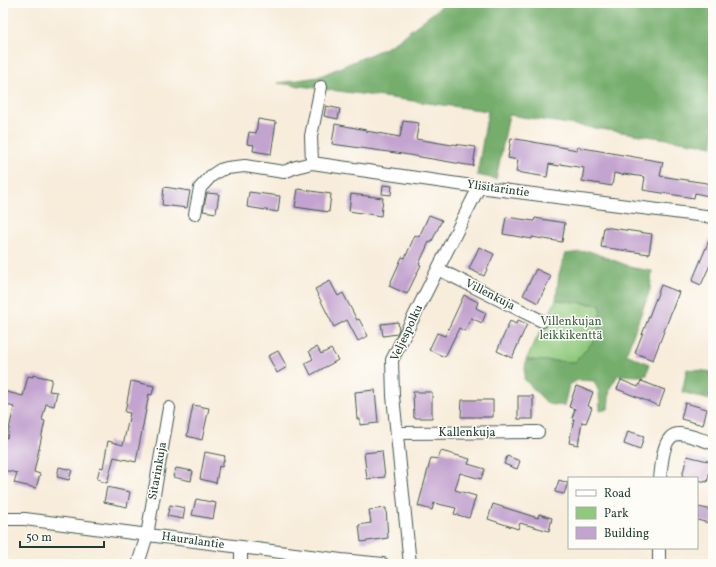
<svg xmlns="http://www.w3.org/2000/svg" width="716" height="567" viewBox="0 0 716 567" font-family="Vollkorn,serif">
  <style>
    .green { fill: #90c97d; stroke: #588358 }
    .forest { fill: #74ad6c; stroke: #4a7550 }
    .building { fill: #c3a3cf }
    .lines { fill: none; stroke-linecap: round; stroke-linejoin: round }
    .street-casing { stroke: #40574d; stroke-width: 14 }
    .street { stroke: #fff; stroke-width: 12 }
    .labels { text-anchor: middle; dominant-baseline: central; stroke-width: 3; stroke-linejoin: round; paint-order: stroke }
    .street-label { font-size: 12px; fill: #1f3d34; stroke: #fdfcf7 }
    .park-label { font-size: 12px; fill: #3b6046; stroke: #fdfcf7 }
  </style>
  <rect width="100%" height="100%" fill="#fdfcf7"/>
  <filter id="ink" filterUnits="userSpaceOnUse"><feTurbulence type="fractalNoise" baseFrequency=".025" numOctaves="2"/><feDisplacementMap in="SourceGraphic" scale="8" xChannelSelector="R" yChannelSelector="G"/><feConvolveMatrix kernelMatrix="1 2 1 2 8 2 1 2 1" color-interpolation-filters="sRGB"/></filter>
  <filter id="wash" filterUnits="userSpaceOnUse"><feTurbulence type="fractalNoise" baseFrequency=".012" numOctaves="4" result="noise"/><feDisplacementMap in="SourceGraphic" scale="16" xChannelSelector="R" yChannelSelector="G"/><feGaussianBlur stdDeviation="0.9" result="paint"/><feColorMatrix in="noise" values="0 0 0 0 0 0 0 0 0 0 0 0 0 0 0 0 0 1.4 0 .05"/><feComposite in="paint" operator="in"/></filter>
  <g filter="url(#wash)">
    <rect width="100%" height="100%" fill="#f8ecda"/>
    <polygon class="green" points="556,300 601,305 598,336 575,362 526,360"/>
    <g class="forest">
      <polygon points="446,3 713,3 713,146 509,115 496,179 477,175 488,111 278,83 318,77 390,46"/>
      <polygon points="589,251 634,268 652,271 650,290 626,354 649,364 647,375 638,376 618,375 610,388 608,409 600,411 599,392 594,381 578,380 569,385 564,406 548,404 524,379 526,360 575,362 598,336 601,305 556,300 559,274 565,254"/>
      <polygon points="687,369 713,372 713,401 682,392"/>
    </g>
    <g id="blocks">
      <g class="building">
        <polygon points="326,106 340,109 338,119 324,116"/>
        <polygon points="258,119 276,122 271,154 253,151 254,145 247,144 249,132 256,133"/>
        <polygon points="403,121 419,123 416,139 452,145 453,144 476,147 473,166 403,154 332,144 335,124 366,130 366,131 400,137"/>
        <polygon points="511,138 577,150 577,147 663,162 660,176 713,184 713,197 695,193 694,198 643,190 645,177 624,174 623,175 614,173 612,186 582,181 584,168 560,164 559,166 549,164 547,177 516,172 518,160 508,158"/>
        <polygon points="383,185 392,186 391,195 382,194"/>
        <polygon points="164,187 190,191 187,208 162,205"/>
        <polygon points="298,189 331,194 329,212 295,207"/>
        <polygon points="249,192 280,196 278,212 247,207"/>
        <polygon points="207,193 219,194 216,213 203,211"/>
        <polygon points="351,194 383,198 381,216 349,211"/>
        <polygon points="429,215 442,220 431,243 429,242 419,264 421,265 407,294 389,286 402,257 405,258 415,235 419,237"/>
        <polygon points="506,217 534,221 535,218 565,223 562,242 532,237 532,239 503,234"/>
        <polygon points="604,227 652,234 649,254 601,247"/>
        <polygon points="713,231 713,258 701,285 692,281"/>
        <polygon points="479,247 494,254 484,276 469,269"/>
        <polygon points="536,269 551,276 538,303 523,295"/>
        <polygon points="330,281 338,296 343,293 357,320 359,319 368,336 358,341 347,320 334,327 315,289"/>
        <polygon points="661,285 679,292 653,360 635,353"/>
        <polygon points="464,295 478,302 476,308 486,313 482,323 471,318 465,331 459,328 445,357 429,350 437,333 445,336"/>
        <polygon points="518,320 527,324 512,358 497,351 510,321 516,324"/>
        <polygon points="398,322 399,329 397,334 383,336 381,324"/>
        <polygon points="317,347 321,354 331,349 338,360 311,375 305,363 313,359 309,351"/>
        <polygon points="278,351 287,367 277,373 268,356"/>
        <polygon points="33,375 52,379 49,391 57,392 54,406 46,404 42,420 45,421 34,472 40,474 36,488 14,483 17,473 3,470 3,437 7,438 14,407 3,404 3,391 23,396 28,376 33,377"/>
        <polygon points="621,380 638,387 641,381 665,390 659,406 617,389"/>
        <polygon points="131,381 154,386 152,395 149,394 136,462 114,457 107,483 100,481 101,480 97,479 100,467 103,468 108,441 123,445 130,413 125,412"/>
        <polygon points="576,386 593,392 588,406 592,408 586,423 582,422 578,445 569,443 574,419 572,418 575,409 569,407"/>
        <polygon points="375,390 378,423 360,425 360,419 357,419 355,392"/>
        <polygon points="413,392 432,392 432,418 414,418"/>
        <rect x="518" y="396" width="15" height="23"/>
        <polygon points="462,400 493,400 493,417 461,417"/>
        <polygon points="685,403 707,409 703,425 681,419"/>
        <polygon points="193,405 209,408 202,440 187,436"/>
        <polygon points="628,431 644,436 640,450 624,444"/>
        <polygon points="382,451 385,477 367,479 364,453"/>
        <polygon points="441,451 470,459 468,464 485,469 481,479 460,473 455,490 476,496 469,518 454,514 456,508 434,503 432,510 418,506 431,458 438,459"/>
        <polygon points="205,452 225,456 222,467 219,466 216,483 200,479"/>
        <polygon points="507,456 520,461 517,469 504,464"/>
        <polygon points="687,456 712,462 707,482 697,480 697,478 682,477"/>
        <polygon points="59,467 72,470 69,480 57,477"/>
        <polygon points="176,468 193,471 191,481 173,477"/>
        <polygon points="559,480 568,483 564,494 555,492"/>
        <polygon points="107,487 130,492 127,507 104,502"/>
        <polygon points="196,499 216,503 213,519 192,515"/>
        <polygon points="493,504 538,518 539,514 552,518 549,531 520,523 518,529 488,519"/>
        <polygon points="170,505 185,508 183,519 167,516"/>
        <polygon points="698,507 713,510 713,524 697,520"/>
        <polygon points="386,508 388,538 361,542 359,525 371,523 369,510"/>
      </g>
    </g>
  </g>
  <g filter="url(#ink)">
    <use href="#blocks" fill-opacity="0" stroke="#40574d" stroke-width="1"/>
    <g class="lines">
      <g class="street-casing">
        <g id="street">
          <polyline points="312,163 311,136 321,87"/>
          <polyline points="195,214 200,188 211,176 220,170 227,168 245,166 284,172 296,167 312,163 479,187 713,217"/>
          <polyline points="438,269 542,321"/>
          <polyline points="397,433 538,432"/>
          <path d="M660,478C662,465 662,433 680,434C690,435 702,440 713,443"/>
          <polyline points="3,519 25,519 341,560 383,564"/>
          <polyline points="659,548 659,564"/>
          <polyline points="138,564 147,535 169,408"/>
          <polyline points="241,564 241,547"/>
          <polyline points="410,564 393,396 392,360 479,187"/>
        </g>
      </g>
      <use href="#street" class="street"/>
    </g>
  </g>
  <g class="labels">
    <g class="street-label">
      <text transform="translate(498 189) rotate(8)">Ylisitarintie</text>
      <text transform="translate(490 295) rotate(27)">Villenkuja</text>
      <text transform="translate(407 333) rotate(-65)">Veljespolku</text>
      <text x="467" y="433">Kallenkuja</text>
      <text transform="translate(158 471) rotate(-80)">Sitarinkuja</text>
      <text transform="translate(193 541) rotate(8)">Hauralantie</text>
    </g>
    <g class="park-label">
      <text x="571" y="322">Villenkujan<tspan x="571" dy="14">leikkikenttä</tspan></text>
    </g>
  </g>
  <rect width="716" height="567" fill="none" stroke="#fdfcf7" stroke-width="16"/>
  <rect x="568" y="477" width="130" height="72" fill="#fdfcf7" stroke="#a4b0a9"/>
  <rect x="576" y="490" width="20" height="6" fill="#ffffff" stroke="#a4b0a9"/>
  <text x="604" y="497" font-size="12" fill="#1f3d34">Road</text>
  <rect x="576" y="507" width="20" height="12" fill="#90c97d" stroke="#a4b0a9"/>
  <text x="604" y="517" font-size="12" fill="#1f3d34">Park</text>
  <rect x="576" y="527" width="20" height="12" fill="#c3a3cf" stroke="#a4b0a9"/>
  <text x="604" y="537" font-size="12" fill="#1f3d34">Building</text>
  <path d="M20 541v6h84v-6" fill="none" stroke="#1f3d34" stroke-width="2"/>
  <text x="26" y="541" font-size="12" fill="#1f3d34" stroke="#fdfcf7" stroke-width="3" paint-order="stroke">50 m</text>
</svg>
